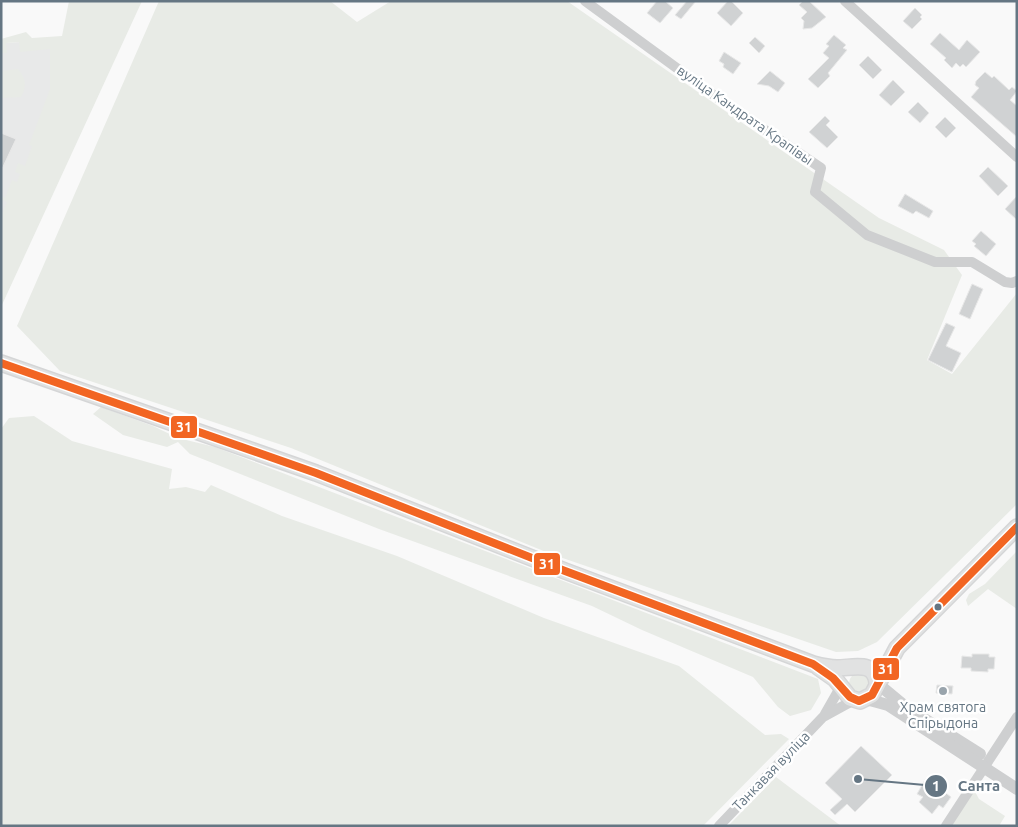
<svg xmlns="http://www.w3.org/2000/svg" width="1018" height="827" viewBox="0 0 1018 827" font-family="Ubuntu,sans-serif">
  <style>
    .built { fill: #e8e9e9 }
    .green { fill: #e8ebe6 }
    .building { fill: #d0d2d3; stroke: #e8e8e8 }
    .lines { fill: none; stroke-linecap: round; stroke-linejoin: round }
    .secondary-casing { stroke: #d5d6d7; stroke-width: 18 }
    .minor { stroke: #cecfd0; stroke-width: 10 }
    .tertiary { stroke: #cecfd0; stroke-width: 12 }
    .secondary { stroke: #e1e2e2; stroke-width: 15 }
    .bus-1-casing { stroke: #fff; stroke-width: 11 }
    .bus-1 { stroke: #f26522; stroke-width: 8 }
    .bus-dot { fill: #657683; stroke: #fff; stroke-width: 2 }
    .poi-dot { fill: #99a4ac; stroke: #fff; stroke-width: 2 }
    .labels { text-anchor: middle; dominant-baseline: central; stroke-width: 5; stroke-linejoin: round; paint-order: stroke }
    .street-label { font-size: 14px; fill: #657683; stroke: #fff }
    .poi-label { font-size: 14px; fill: #657683; stroke: #fff }
    .leader { fill: none; stroke: #657683; stroke-width: 2 }
    .callout-dot { fill: #657683; stroke: #fff; stroke-width: 2 }
    .mark-label { font-size: 15px; text-anchor: middle; font-weight: bold; fill: #fff }
    .callout-label { font-size: 15px; text-anchor: middle; font-weight: bold; fill: #657683; stroke: #fff; stroke-width: 5; stroke-linejoin: round; paint-order: stroke }
    .line-badge { stroke: #fff; stroke-width: 2 }
    .badge-label { font-size: 14px; text-anchor: middle; font-weight: bold; fill: #fff }
  </style>
  <rect width="100%" height="100%" fill="#f9f9f9"/>
  <polygon class="built" points="61,40 43,153 1,235 1,43"/>
  <g class="green">
    <polygon points="69,1 142,1 1,307 1,216 7,202 1,199 1,196 5,198 12,180 17,182 20,174 15,172 18,163 25,166 32,146 29,145 50,89 50,49 20,52 19,42 6,43 7,53 1,53 1,39 26,32 32,38 62,36"/>
    <polygon points="159,1 330,1 357,22 391,1 567,1 879,218 944,250 962,275 927,360 952,374 1017,293 1017,504 877,642 858,651 836,652 551,554 291,448 60,371 17,326"/>
    <path d="M18,69C26,79 27,86 21,97L1,98V71Z"/>
    <polygon points="101,407 153,426 178,438 215,447 818,679 821,693 811,710 790,716 778,707 753,677 642,630 592,606 379,529 190,454 178,442 167,447 123,435 93,414"/>
    <polygon points="34,416 72,441 172,469 169,489 186,487 205,492 211,485 282,516 397,556 544,618 679,666 765,735 781,734 789,739 703,826 1,826 1,429 9,418"/>
    <polygon points="1017,551 1017,609 988,589 968,606 966,600 969,594 985,584"/>
    <circle cx="859" cy="683" r="10"/>
    <polygon points="776,777 841,826 728,826"/>
    <polygon points="973,788 979,799 1005,816 999,826 951,826"/>
  </g>
  <g class="building">
    <polygon points="657,1 665,1 673,8 660,23 647,13"/>
    <polygon points="687,1 696,1 681,19 675,15"/>
    <polygon points="728,1 731,1 743,13 731,26 717,13"/>
    <polygon points="803,1 809,1 826,17 812,28 803,29 804,21 801,18 807,12 799,5"/>
    <polygon points="915,8 922,15 920,17 922,19 912,29 903,21"/>
    <polygon points="940,33 959,50 967,40 980,52 966,67 963,64 960,67 956,63 952,68 944,60 946,58 930,44"/>
    <polygon points="834,35 846,45 843,48 847,50 828,73 830,76 818,88 808,79 829,58 823,53 829,46 826,44"/>
    <polygon points="755,37 765,46 759,53 749,43"/>
    <polygon points="724,52 741,63 733,74 723,67 724,64 719,61"/>
    <polygon points="868,56 882,70 873,79 859,65"/>
    <polygon points="770,71 785,83 778,92 769,86 757,84"/>
    <polygon points="985,72 992,78 994,76 1009,90 1012,87 1017,91 1010,100 1017,106 1017,137 971,97 979,88 975,85 976,81"/>
    <polygon points="893,80 905,92 891,106 879,95"/>
    <polygon points="918,102 929,113 920,123 908,112"/>
    <polygon points="825,116 830,121 826,125 838,137 827,148 809,132"/>
    <polygon points="945,117 956,128 946,138 935,127"/>
    <polygon points="1,133 16,139 1,171"/>
    <polygon points="988,167 1008,186 998,196 979,176"/>
    <polygon points="905,194 933,211 929,218 916,211 913,214 898,206"/>
    <polygon points="1017,196 1017,220 1005,209"/>
    <polygon points="981,231 996,244 986,256 974,246 976,244 972,241"/>
    <polygon points="972,284 983,289 970,319 959,314"/>
    <polygon points="946,323 955,327 946,346 961,353 952,372 928,360"/>
    <polygon points="972,654 989,654 989,657 995,657 994,669 988,669 988,672 971,671 971,668 961,668 962,656 972,657"/>
    <polygon points="937,685 953,686 952,694 936,693"/>
    <polygon points="861,746 892,775 855,812 847,804 835,815 830,810 842,799 825,783"/>
    <polygon points="926,778 951,797 943,808 939,805 932,814 919,802 923,797 917,794"/>
  </g>
  <g class="lines">
    <g class="secondary-casing">
      <g id="secondary">
        <path d="M1,363L316,473L565,571L813,664C821,666 829,668 837,668C853,668 875,660 877,683"/>
        <polyline points="818,667 835,679 850,698 860,701 872,695 897,648 1017,527"/>
      </g>
    </g>
    <g class="minor">
      <polyline points="585,1 715,96 821,168 815,192 867,235 935,262 972,262 1005,282 1012,283 1017,281"/>
      <polyline points="845,1 1017,157"/>
      <polyline points="825,714 841,686"/>
      <polyline points="719,826 823,717 854,700"/>
      <polyline points="946,826 1017,717"/>
    </g>
    <g class="tertiary">
      <polyline points="877,683 907,708 980,754"/>
      <polyline points="866,699 888,705 1017,789"/>
    </g>
    <use href="#secondary" class="secondary"/>
    <g class="bus-1-casing">
      <polyline id="bus-1" points="1,363 316,473 565,571 813,664 833,678 850,697 859,701 872,695 897,648 1017,527"/>
    </g>
    <use href="#bus-1" class="bus-1"/>
  </g>
  <circle class="bus-dot" cx="938" cy="607" r="4.5"/>
  <circle class="poi-dot" cx="943" cy="691" r="5"/>
  <g class="labels">
    <g class="street-label">
      <text transform="translate(745 115) rotate(35)">вуліца Кандрата Крапівы</text>
      <text transform="translate(771 771) rotate(-46)">Танкавая вуліца</text>
    </g>
    <g class="poi-label">
      <text x="943" y="707">Храм святога<tspan x="943" dy="16">Спірыдона</tspan></text>
    </g>
  </g>
  <path class="leader" d="M858 779L936 786"/>
  <g class="callout-dot">
    <circle cx="858" cy="779" r="5"/>
    <circle cx="936" cy="786" r="12"/>
  </g>
  <g class="mark-label">
    <text x="936" y="791">1</text>
  </g>
  <g class="callout-label">
    <text x="979" y="791">Санта</text>
  </g>
  <g class="line-badge">
    <rect x="170" y="415" width="28" height="24" rx="5" fill="#f26522"/>
    <rect x="533" y="552" width="28" height="24" rx="5" fill="#f26522"/>
    <rect x="872" y="657" width="28" height="24" rx="5" fill="#f26522"/>
  </g>
  <g class="badge-label">
    <text x="184" y="432">31</text>
    <text x="547" y="569">31</text>
    <text x="886" y="674">31</text>
  </g>
  <rect width="1018" height="827" fill="none" stroke="#657683" stroke-width="5"/>
</svg>
